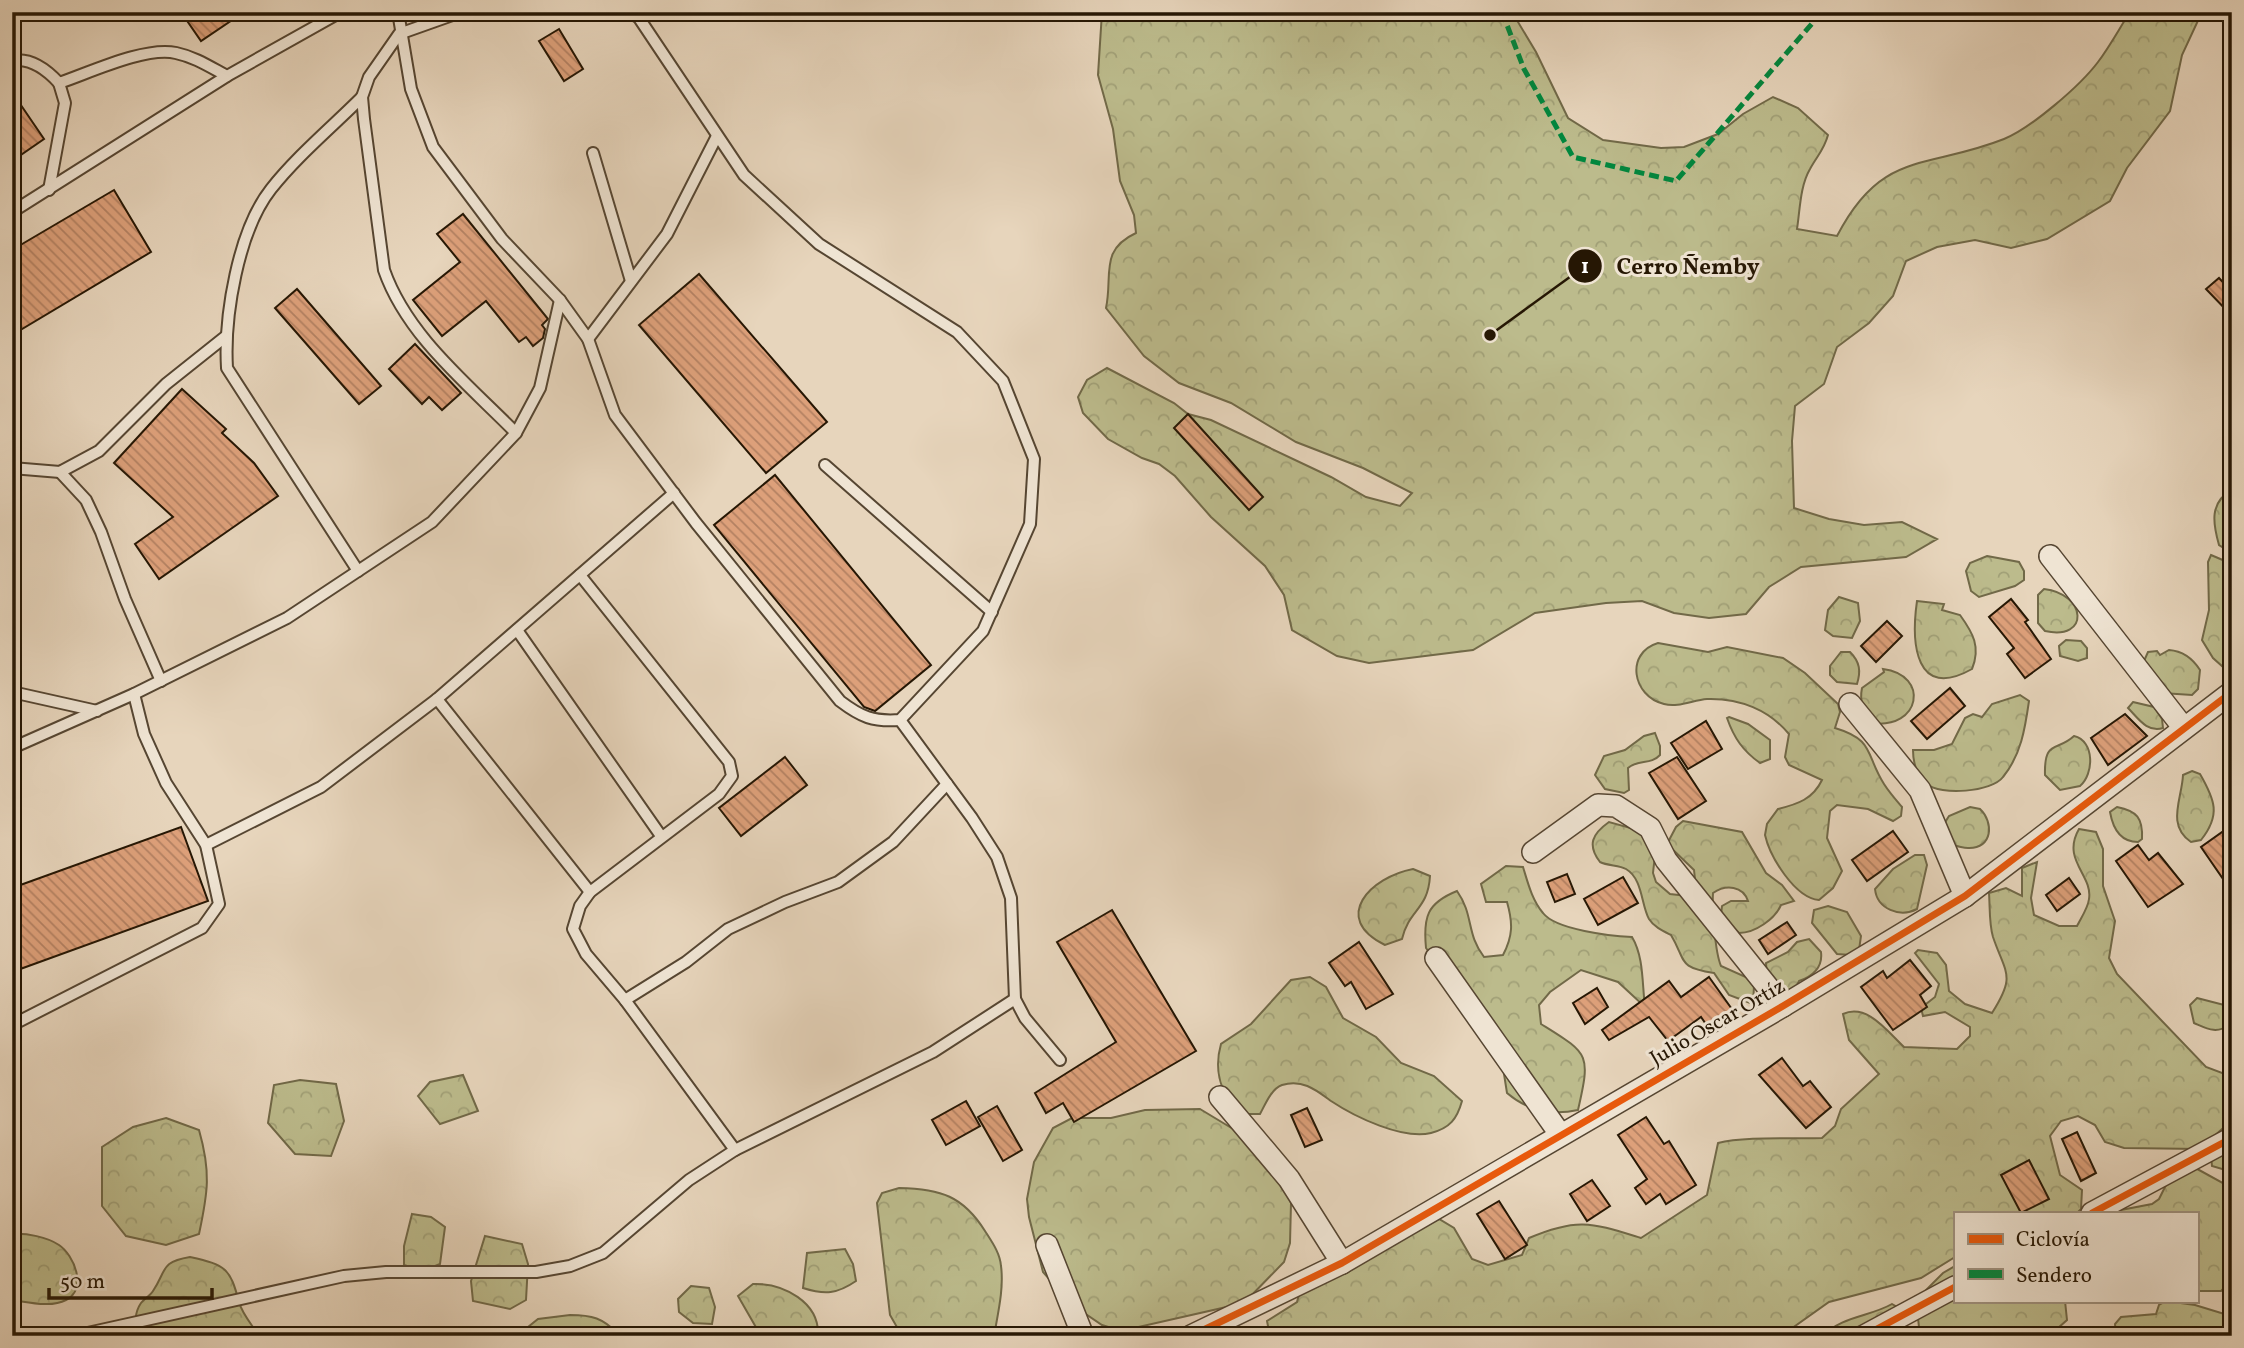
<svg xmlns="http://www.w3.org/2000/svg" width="2244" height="1348" viewBox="0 0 2244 1348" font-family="Vollkorn,serif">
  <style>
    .forest { fill: url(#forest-crowns); stroke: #716948; stroke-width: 2 }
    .building { fill: url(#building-back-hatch); stroke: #261704; stroke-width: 2 }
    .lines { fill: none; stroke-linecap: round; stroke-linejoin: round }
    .lane-casing { stroke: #564632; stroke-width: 14 }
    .street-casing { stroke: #564632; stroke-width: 24 }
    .lane { stroke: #efe4d3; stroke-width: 10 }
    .street { stroke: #efe4d3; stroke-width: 21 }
    .quiet { stroke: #00873e; stroke-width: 5; stroke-dasharray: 10 5; stroke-linecap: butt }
    .cycleway-casing { stroke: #efe4d3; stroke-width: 11 }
    .cycleway { stroke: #e8590c; stroke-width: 7 }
    .labels { text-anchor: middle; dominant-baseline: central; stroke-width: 6; stroke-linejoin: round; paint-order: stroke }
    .street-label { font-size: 21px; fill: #261704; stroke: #efe4d3 }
    .leader { fill: none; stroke: #261704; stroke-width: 2.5 }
    .callout-dot { fill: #261704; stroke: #efe4d3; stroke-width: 2.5 }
    .mark-label { font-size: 21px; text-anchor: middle; font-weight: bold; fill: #fff }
    .callout-label { font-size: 23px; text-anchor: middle; font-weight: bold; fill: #261704; stroke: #efe4d3; stroke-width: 6; stroke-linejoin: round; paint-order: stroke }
  </style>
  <defs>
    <pattern id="forest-crowns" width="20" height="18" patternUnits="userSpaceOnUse" patternTransform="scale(1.75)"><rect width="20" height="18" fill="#bcbb8c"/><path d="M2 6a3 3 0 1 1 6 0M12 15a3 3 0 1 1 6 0" fill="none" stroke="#a1a077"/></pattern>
    <pattern id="building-back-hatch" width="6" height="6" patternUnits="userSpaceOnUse" patternTransform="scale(1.75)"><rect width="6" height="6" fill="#dda07a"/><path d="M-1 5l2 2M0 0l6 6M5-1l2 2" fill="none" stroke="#b38162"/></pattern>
  </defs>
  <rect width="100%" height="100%" fill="#e7d5bc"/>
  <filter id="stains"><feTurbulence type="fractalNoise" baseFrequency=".00286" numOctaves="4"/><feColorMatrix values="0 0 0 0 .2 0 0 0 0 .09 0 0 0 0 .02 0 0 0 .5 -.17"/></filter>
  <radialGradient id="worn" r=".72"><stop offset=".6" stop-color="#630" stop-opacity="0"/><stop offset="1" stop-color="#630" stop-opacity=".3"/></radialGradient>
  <g class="forest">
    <path d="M1102,12H1512L1536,52L1568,118L1603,140L1661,148L1684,147L1718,134L1743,114L1773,97L1798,108L1828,135C1824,150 1817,156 1810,169C1800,186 1800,210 1797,229L1837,236C1882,149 1926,170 2004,139C2031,128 2080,86 2098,62C2110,46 2119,29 2130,12H2202L2182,55L2170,111L2127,168L2110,201L2047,239L2011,248L1975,240L1937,247L1906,261L1893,296L1869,323L1837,347L1824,384L1795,406L1792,441L1794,508L1829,519L1864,525L1902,522L1937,539L1906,557L1801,567L1769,587L1746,614L1709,618L1674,613L1642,601L1606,603L1535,613L1473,650L1369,663L1337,656L1292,630L1284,595L1265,566L1211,517L1175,476L1159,464L1142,458L1108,439L1083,413L1078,397L1087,380L1107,368L1174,403L1188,414L1211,420L1331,477L1366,497L1400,506L1412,493L1363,468L1296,442L1231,403L1179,383L1144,356L1106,308C1113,275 1099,250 1136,233L1134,215L1120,181L1113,129L1098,75Z"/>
    <polygon points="12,361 18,421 12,441"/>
    <path d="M2232,490V553L2219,545C2213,524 2209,502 2232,490Z"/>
    <polygon points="2211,555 2232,564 2232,675 2213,658 2202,640 2209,610 2208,562"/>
    <polygon points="1987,556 2019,562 2024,571 2024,580 2015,586 1979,597 1971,591 1966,571 1970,563"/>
    <path d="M2044,589C2087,594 2090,641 2045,631L2038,623V595Z"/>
    <polygon points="1839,597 1858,603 1860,621 1852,638 1833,636 1825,630 1828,610"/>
    <path d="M1917,601L1944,604L1942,610L1960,615C1973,633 1981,647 1972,669C1915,701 1911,643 1917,601Z"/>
    <polygon points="2066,640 2081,641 2087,648 2087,658 2078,661 2060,656 2059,646"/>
    <path d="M1658,643L1708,652L1727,647L1783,658L1805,673L1838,704L1840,712L1835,728C1875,740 1865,754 1884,784C1889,792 1896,800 1902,807L1901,816L1893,821L1868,809L1837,805L1830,811L1827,838L1842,871L1833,888L1819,900C1795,898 1770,857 1765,835L1767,824L1778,809C1798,804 1813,799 1822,780L1789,765L1785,757L1789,734C1769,710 1740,698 1707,699C1693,700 1678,708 1664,704C1632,696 1625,653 1658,643Z"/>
    <path d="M2169,650C2183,651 2193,659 2200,670L2198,689L2192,695L2162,693L2144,661L2148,652L2157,651L2160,655Z"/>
    <path d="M1841,652H1850C1860,662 1861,671 1857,684L1837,682L1830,675V666Z"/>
    <path d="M1883,669C1930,675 1921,730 1871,723C1864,711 1859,703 1862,688L1884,672Z"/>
    <path d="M2020,695L2029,701C2025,729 2021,755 2003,777C1992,792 1940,796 1927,784C1916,775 1913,763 1913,750H1934L1952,744L1965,718L1973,714L1982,717L1992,704Z"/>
    <path d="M2133,702L2154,707L2162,719L2163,728C2147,733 2138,718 2128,708Z"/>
    <path d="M1729,717L1748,724L1770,740V759L1760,763C1743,751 1734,738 1727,718Z"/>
    <path d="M1655,733L1660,746V755C1651,765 1638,759 1628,768L1629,790L1624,793L1605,789L1595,775L1604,756L1625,750L1644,736Z"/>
    <path d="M2074,736C2095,741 2094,774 2080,786L2060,790L2045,775C2044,739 2057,752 2074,736Z"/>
    <path d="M2192,771L2200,774C2215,800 2221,815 2201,840L2191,842C2166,825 2182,799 2183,775Z"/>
    <path d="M1970,807L1980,809C1994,822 1993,849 1968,848C1961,848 1953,845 1946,843L1944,824L1949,816Z"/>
    <path d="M2117,807C2137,811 2143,818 2142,839L2138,842C2121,842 2113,829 2110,812Z"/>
    <path d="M1683,821L1742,832L1766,873L1782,885L1794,901L1781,905C1775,919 1755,933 1739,933L1721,915L1722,906L1731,901H1748C1743,886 1726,884 1713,893C1712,909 1715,952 1721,966L1748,978L1754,986L1753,1004L1729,995L1714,973C1677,967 1687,962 1671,935C1663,931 1654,927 1649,919C1641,905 1643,879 1626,869C1619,865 1608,866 1600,862C1587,845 1592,834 1609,822L1638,830L1655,855L1653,873L1656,882L1670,894L1687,896L1695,879L1694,870L1667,844L1676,827Z"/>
    <path d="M2079,829L2096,832L2103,849V886L2115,921L2109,958L2117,974L2206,1067L2222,1073L2232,1070V1120L2200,1149L2124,1148L2105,1142L2095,1125L2078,1116L2061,1121L2050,1136L2060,1175L2082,1190L2081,1209L2077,1213H1955V1257L1921,1278L1829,1302L1781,1336H1270L1267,1321L1297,1302L1300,1291L1439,1219L1454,1228L1472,1259L1488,1265L1522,1255L1529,1238C1578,1217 1592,1223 1641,1238L1707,1195L1718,1143C1744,1136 1793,1139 1822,1138L1835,1126L1841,1109L1879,1074L1849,1040L1843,1014C1867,1003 1887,1031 1904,1047L1957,1049L1970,1036V1027L1945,1012L1923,1016L1921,1008L1935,997L1939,984L1915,953L1918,950L1937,953L1946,965L1949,991L1965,1004L1992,1013C2016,975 2006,975 1993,937C1989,924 1990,907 1989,893L2006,888L2022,896V868L2037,862L2031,898L2034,915L2059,926H2077C2081,918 2088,908 2089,899C2093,875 2061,860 2079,829Z"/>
    <path d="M1915,855H1924L1927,865L1917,909C1900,918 1877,909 1875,889L1893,869Z"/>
    <path d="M1506,866L1523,867C1528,883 1532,900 1543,913C1556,930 1611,936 1632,937C1644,957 1642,984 1645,1007L1618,982L1581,970L1550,992L1539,1005L1541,1024C1589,1054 1591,1053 1578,1110C1551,1116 1528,1111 1507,1093L1501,1055L1426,948C1423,917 1427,903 1457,891C1474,915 1466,934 1484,957L1503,955C1513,936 1513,923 1507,902H1486L1481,884Z"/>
    <path d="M1413,869L1430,876C1428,910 1409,909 1402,939L1385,945C1330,918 1371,877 1413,869Z"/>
    <polygon points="1828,906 1847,912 1861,936 1859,950 1851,955 1837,954 1812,923 1814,910"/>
    <path d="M1809,939L1821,952C1823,968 1813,976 1799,981L1795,989L1781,991L1767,977L1766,963L1788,952L1797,942Z"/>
    <path d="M1310,977L1326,987L1343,1018L1376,1037L1401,1063L1434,1076L1462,1101C1457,1119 1450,1128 1431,1133C1403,1140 1355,1117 1331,1101C1316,1090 1303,1079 1282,1085C1271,1089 1265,1105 1260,1114H1240C1221,1094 1213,1072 1221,1044L1251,1024L1291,980Z"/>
    <path d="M2197,998L2232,1007L2230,1025C2216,1034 2208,1029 2194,1023L2190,1005Z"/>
    <polygon points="463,1075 478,1111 440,1124 418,1096 430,1082"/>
    <polygon points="300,1080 336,1084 344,1121 331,1156 295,1154 268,1123 274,1085"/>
    <polygon points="1200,1109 1253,1141 1281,1167 1291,1203 1290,1243 1284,1262 1244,1303 1121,1331 1102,1325 1071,1304 1043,1272 1029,1217 1027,1199 1034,1162 1053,1128 1072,1118 1111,1118 1145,1110"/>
    <path d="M166,1118L199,1130C211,1172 208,1192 199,1234L166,1245L126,1236L102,1206V1147L133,1127Z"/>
    <polygon points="2232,1129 2232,1172 2212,1166 2211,1156"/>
    <polygon points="2190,1165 2232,1188 2232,1260 2225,1260 2227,1285 2221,1291 2197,1291 2197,1213 2105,1213 2152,1204 2159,1199 2171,1175"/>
    <path d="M899,1188C941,1189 963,1196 985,1231C992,1242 1000,1253 1001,1266C1004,1288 998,1313 994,1336H902L890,1315L877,1203L882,1193Z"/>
    <polygon points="412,1214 431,1217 445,1227 440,1264 423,1271 404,1265 404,1246"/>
    <path d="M12,1234C27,1233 47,1237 59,1245C74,1255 88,1289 66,1300C51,1308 28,1302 12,1300Z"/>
    <polygon points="485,1236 522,1244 528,1264 526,1300 510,1309 473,1301 471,1281"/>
    <path d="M845,1249L853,1264L856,1281C837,1294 825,1295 803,1288L807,1253Z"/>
    <path d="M190,1257C226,1265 230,1268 239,1302C242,1314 253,1326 259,1336H136C135,1325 134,1313 141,1303C144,1299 150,1296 153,1291C167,1270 160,1262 190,1257Z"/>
    <polygon points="1955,1266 1955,1301 2065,1301 2067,1320 2049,1336 1920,1336 1916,1300 1943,1273"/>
    <path d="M753,1284C783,1283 820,1302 818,1336H761L738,1296Z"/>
    <polygon points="691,1286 709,1288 715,1307 712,1324 693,1323 679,1312 678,1299"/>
    <polygon points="2166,1301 2195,1305 2231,1316 2231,1334 2116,1336 2115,1324 2121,1317 2156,1314 2159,1305"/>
    <path d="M1892,1304L1899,1308L1898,1327L1892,1336H1823C1842,1316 1869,1317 1892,1304Z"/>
    <path d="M570,1315C592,1315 603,1318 618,1334L522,1336L523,1331L538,1319Z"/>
  </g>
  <g class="building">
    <polygon points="181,12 244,12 201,41"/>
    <polygon points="559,29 583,69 564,81 539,41"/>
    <polygon points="12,92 44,139 12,161"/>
    <polygon points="114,190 151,252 12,335 12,250"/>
    <polygon points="463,214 548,319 542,325 545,329 543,338 533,346 526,337 519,342 486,301 442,336 413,300 460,262 437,234"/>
    <polygon points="699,274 827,422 766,473 639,325"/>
    <polygon points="2219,278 2232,292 2232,316 2206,289"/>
    <polygon points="297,289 381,386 359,404 275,308"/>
    <polygon points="415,344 461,393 442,410 429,397 422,404 389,369"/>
    <polygon points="182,389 226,429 222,433 254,463 278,496 159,579 135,544 173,517 114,463"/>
    <polygon points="1188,414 1263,497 1249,510 1174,428"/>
    <polygon points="775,475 931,665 875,711 864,707 714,525"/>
    <polygon points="2011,599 2028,620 2025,622 2051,659 2025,678 2007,654 2014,648 1989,617"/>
    <polygon points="1887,621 1902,636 1876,662 1861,646"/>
    <polygon points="1950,688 1965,706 1927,739 1911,721"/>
    <polygon points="2125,714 2147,736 2108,765 2091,738"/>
    <polygon points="1706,721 1722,749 1688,769 1671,743"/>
    <polygon points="785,757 807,785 741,836 719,808"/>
    <polygon points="1677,757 1706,801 1678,819 1649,773"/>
    <polygon points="181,827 208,901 12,972 12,888"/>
    <polygon points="2225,830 2232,840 2232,892 2201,847"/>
    <polygon points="1893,831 1908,852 1867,881 1852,860"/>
    <polygon points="2138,845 2149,860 2158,853 2183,884 2148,907 2116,861"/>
    <polygon points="1567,874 1575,894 1555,902 1547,882"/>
    <polygon points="1623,877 1638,903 1598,925 1584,899"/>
    <polygon points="2069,878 2080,894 2057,911 2046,895"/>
    <polygon points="1112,910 1196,1051 1074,1122 1063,1103 1046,1113 1035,1093 1116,1042 1057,942"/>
    <polygon points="1787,922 1796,935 1768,954 1759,940"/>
    <polygon points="1359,942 1393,994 1366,1009 1351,982 1345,986 1329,963"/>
    <polygon points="1910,960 1931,986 1920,995 1927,1007 1893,1030 1861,987 1883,971 1887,978"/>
    <polygon points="1709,977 1734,1012 1710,1030 1701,1017 1668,1041 1649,1017 1609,1040 1602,1030 1669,981 1681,997"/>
    <polygon points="1597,988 1608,1007 1585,1024 1573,1003"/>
    <polygon points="1782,1058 1803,1086 1810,1081 1831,1107 1806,1128 1759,1075"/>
    <polygon points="966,1101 980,1126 946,1145 932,1120"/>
    <polygon points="997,1106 1022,1150 1003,1161 978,1117"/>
    <polygon points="1307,1108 1322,1140 1305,1147 1291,1115"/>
    <polygon points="1646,1117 1664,1144 1669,1141 1696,1185 1666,1204 1660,1194 1646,1204 1635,1188 1647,1179 1618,1135"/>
    <polygon points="2077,1132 2096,1173 2081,1181 2062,1139"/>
    <polygon points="2029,1160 2049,1199 2021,1213 2001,1175"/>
    <polygon points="1592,1180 1610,1206 1587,1221 1570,1194"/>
    <polygon points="1499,1201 1527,1245 1505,1259 1477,1214"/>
  </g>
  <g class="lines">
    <g class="lane-casing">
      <g id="lane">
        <path d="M398,12L411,89L433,147L502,239L560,300L588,339L615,415L696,523L840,701C861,717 873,722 900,720L983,631L1030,524L1034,459L1003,381L957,332L819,244L744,175L639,18L630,12"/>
        <path d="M461,12L399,34L369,77L362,97L364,119L384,270C407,336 468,384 516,433"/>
        <path d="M12,61C31,57 47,70 59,83C89,73 145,46 176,53C195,57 210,67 227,76L341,12"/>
        <polyline points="593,153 631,281"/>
        <polyline points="49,190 65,103 59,83"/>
        <polyline points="12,212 227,76"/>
        <polyline points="588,339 667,234 717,136"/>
        <polyline points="825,465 992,612"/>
        <polyline points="12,468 60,472 99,451 166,384 225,337"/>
        <polyline points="60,472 86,500 101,532 125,599 161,681"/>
        <path d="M358,571L227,368C224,316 238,231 271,189C297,156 332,127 362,97"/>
        <polyline points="580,575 729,762 732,776 719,794 590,892 580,906 573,929 586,954 625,1000 735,1150"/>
        <polyline points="517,630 661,836"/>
        <polyline points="12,692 97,711"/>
        <polyline points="437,699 590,892"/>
        <polyline points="900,720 972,818 997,857 1011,898 1015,999 1025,1018 1060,1060"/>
        <polyline points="12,748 134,694 287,618 432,522 516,433 540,388 560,300"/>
        <polyline points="206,845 321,787 437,699 674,493"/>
        <polyline points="625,1000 686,962 728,929 785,902 838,882 893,842 947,784"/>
        <polyline points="12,1025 202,928 219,904 206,845 166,783 144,734 134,694"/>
        <polyline points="74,1336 344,1276 386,1272 536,1272 570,1266 603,1253 689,1180 735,1150 933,1052 1015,999"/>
      </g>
    </g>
    <g class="street-casing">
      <g id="street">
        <polyline points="2050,556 2183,727"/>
        <polyline points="1850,704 1920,790 1965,896"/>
        <polyline points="1533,852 1598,805 1616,806 1650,828 1666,860 1783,1006"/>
        <polyline points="1436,958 1560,1134"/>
        <polyline points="1220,1097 1289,1179 1342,1263"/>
        <polyline points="2092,1213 2232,1138"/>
        <polyline points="1047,1245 1083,1336"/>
        <polyline points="1191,1336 1342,1263 1783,1006 1965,896 2232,692"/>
        <polyline points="1864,1336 1955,1287"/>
      </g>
    </g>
    <use href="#lane" class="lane"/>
    <use href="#street" class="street"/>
    <polyline class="quiet" points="1502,12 1524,69 1573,157 1676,181 1822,12"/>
    <g class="cycleway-casing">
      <g id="cycleway">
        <polyline points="2092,1213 2232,1138"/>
        <polyline points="1191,1336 1342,1263 1783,1006 1965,896 2232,692"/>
        <polyline points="1864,1336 1955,1287"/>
      </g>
    </g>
    <use href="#cycleway" class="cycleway"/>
  </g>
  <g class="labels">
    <g class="street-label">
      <text transform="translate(1718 1023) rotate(-30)">Julio Oscar Ortíz</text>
    </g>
  </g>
  <path class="leader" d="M1490 335L1585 266"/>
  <g class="callout-dot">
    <circle cx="1490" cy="335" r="7"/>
    <circle cx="1585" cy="266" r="18"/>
  </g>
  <g class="mark-label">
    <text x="1585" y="273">1</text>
  </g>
  <g class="callout-label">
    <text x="1688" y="274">Cerro Ñemby</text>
  </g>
  <rect width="2244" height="1348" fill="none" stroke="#e7d5bc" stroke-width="42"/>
  <rect x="14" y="14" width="2216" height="1320" fill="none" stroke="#261704" stroke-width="3.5"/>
  <rect x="21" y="21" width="2202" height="1306" fill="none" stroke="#261704" stroke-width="2"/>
  <rect x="1954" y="1212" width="245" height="91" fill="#efe4d3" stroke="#9f9280" stroke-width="2"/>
  <rect x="1968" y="1234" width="35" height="10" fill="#e8590c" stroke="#9f9280" stroke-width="2"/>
  <text x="2016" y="1246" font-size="21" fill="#261704">Ciclovía</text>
  <rect x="1968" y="1269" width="35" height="10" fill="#00873e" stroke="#9f9280" stroke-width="2"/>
  <text x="2016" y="1282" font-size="21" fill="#261704">Sendero</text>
  <path d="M49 1288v10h163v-10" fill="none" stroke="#261704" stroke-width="3.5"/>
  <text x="60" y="1288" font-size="21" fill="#261704" stroke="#efe4d3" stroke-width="5" paint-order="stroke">50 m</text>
  <rect width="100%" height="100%" filter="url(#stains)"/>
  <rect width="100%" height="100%" fill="url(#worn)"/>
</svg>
